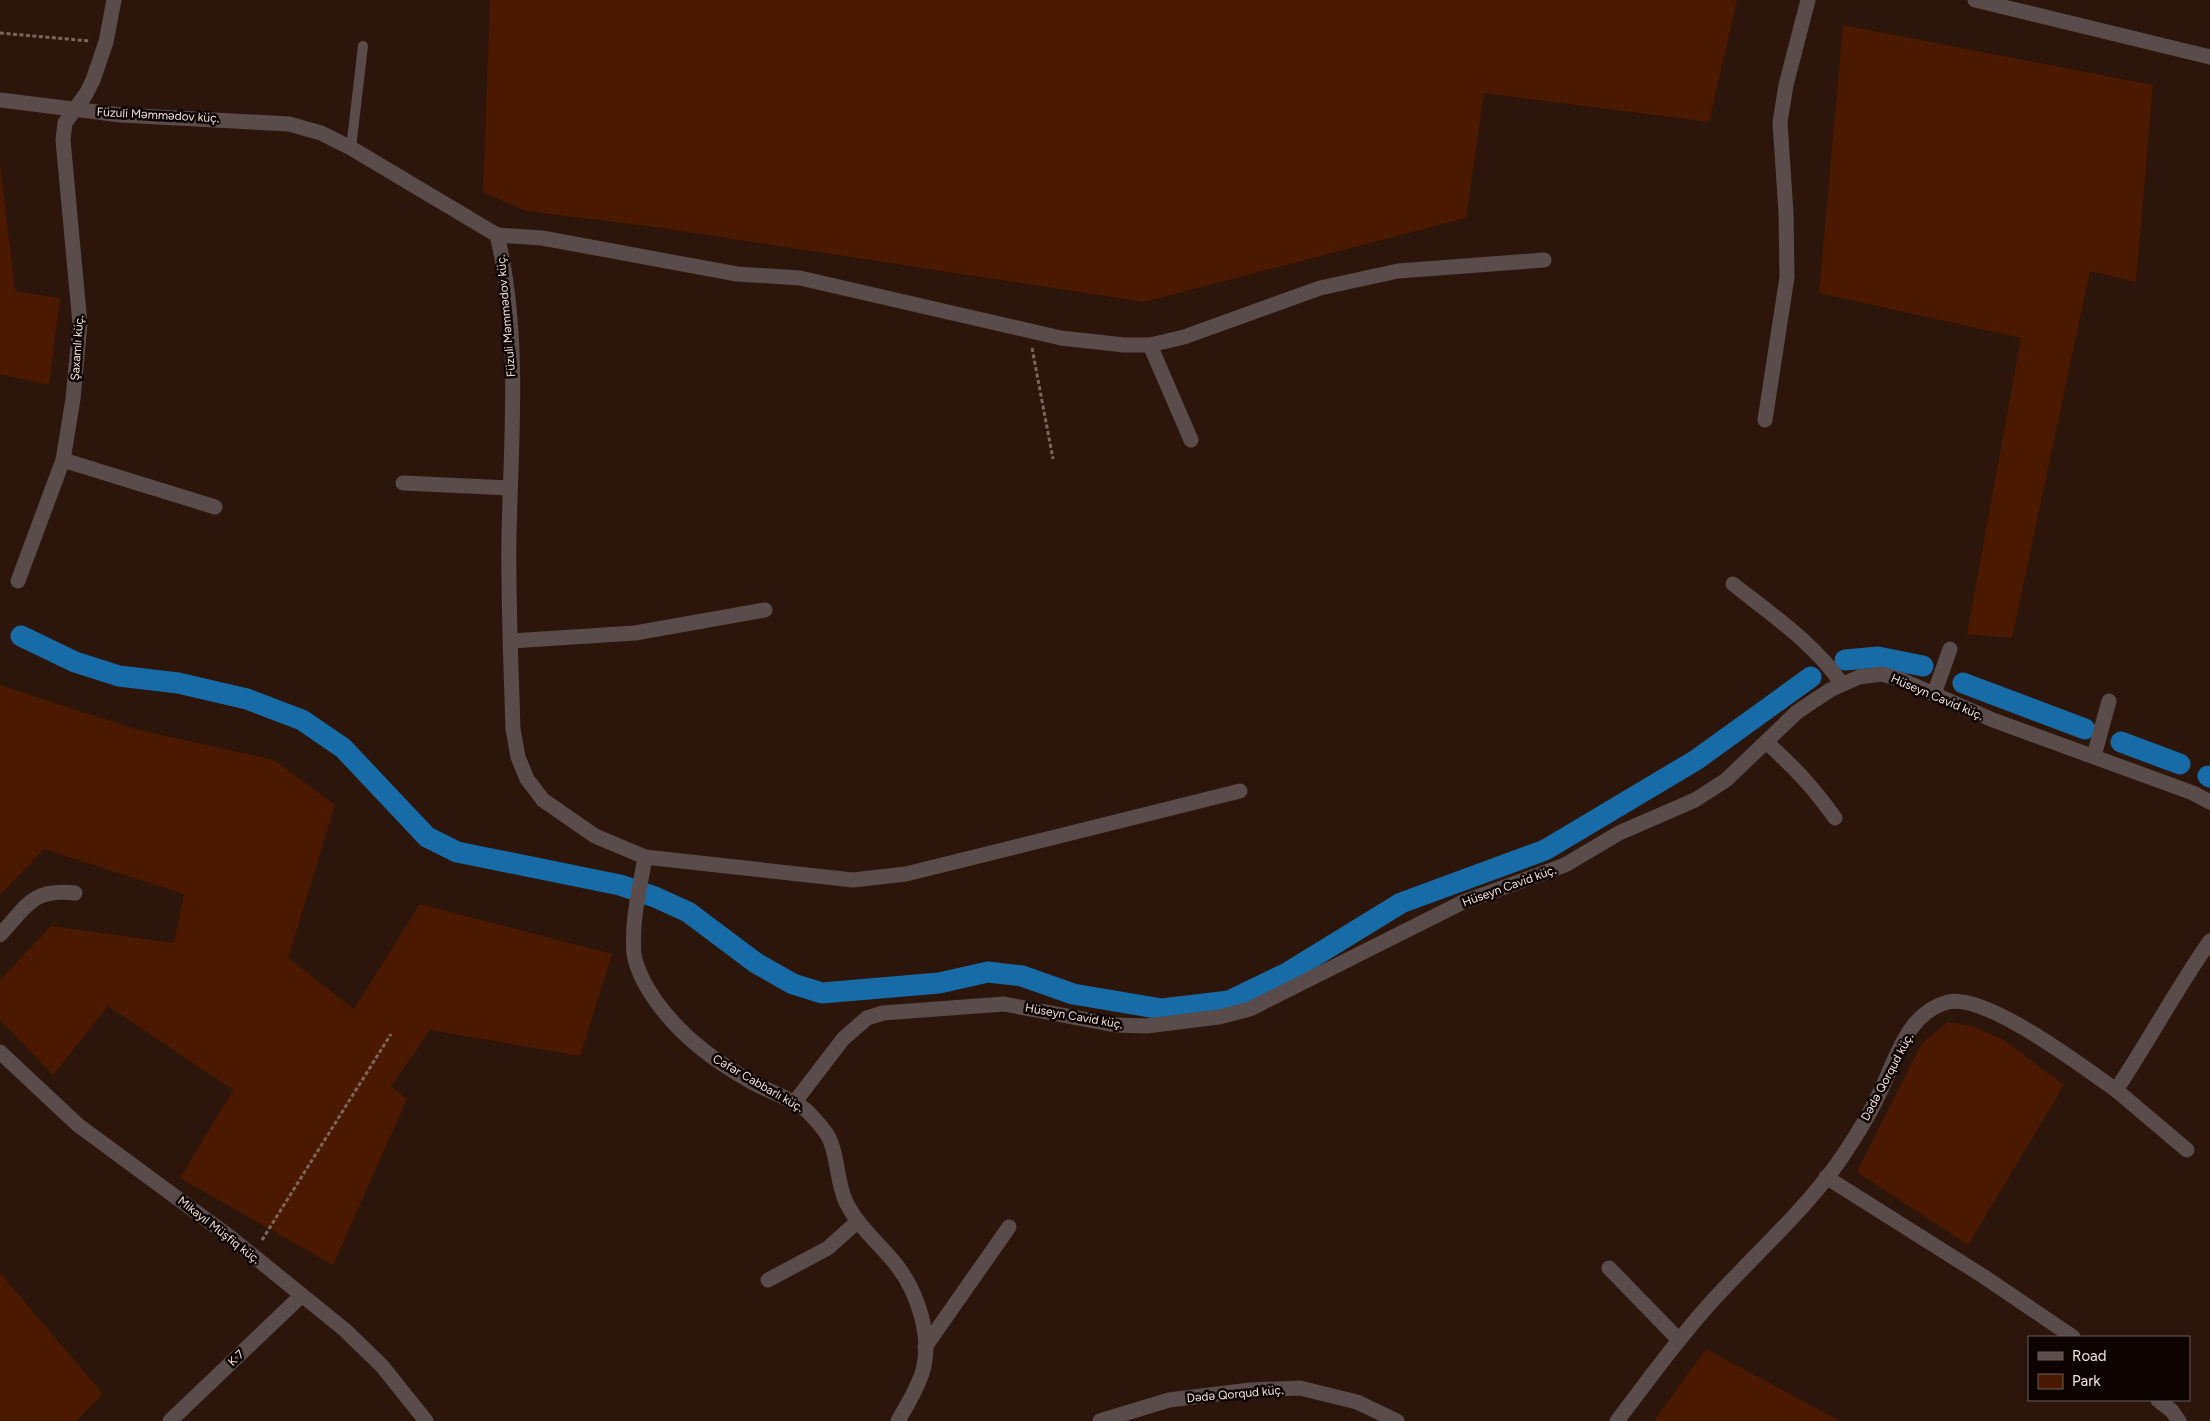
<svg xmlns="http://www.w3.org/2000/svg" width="2210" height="1421" viewBox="0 0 2210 1421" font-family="Figtree,sans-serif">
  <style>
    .green { fill: #4b1900 }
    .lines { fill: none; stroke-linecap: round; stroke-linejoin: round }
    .canal { stroke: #176ba6; stroke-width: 21 }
    .path { stroke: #7c675e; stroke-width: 3; stroke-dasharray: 4 2.5; stroke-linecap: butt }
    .lane { stroke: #5a4c4a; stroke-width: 10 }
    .street { stroke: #5a4c4a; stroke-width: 15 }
    .labels { text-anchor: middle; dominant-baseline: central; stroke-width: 5; stroke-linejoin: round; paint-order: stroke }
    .street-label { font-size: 12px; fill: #f3e2db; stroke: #0d0402 }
  </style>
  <rect width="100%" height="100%" fill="#2c150a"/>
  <g class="green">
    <polygon points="490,0 1737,0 1709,122 1484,93 1466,218 1144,302 655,227 526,211 483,192"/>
    <polygon points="1843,25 2153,85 2136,282 2090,271 2012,638 1967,634 2021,338 1819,293"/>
    <polygon points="0,163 15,291 60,298 49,385 0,374"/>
    <polygon points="0,685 135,729 274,760 335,805 288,958 354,1009 420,904 612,954 580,1056 430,1030 391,1086 407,1099 333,1265 180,1178 233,1090 108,1006 53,1075 0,1020 0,980 51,926 174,943 184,894 44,849 0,895"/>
    <polygon points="1948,1022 1972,1026 2002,1039 2064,1085 1968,1245 1857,1172 1922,1043"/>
    <polygon points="0,1273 103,1394 76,1421 0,1421"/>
    <polygon points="1706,1349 1840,1421 1654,1421"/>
  </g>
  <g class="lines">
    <g class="canal">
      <polyline points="21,636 75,662 119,676 178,683 247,699 302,720 343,748 427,837 457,852 620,885 655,897 688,912 756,963 793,984 822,993 939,983 988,972 1022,976 1073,994 1162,1009 1229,1001 1287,973 1401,903 1545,850 1696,760 1811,677"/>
      <polyline points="1845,660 1878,657 1923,666"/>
      <polyline points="1963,683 2085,729"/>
      <polyline points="2121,742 2180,764"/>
      <polyline points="2208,776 2210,777"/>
    </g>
    <g class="path">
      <polyline points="0,33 90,41"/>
      <polyline points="1032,348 1053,459"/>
      <polyline points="262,1240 391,1034"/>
    </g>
    <polyline class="lane" points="351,148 363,46"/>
    <g class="street">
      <polyline points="1975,0 2210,57"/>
      <path d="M0,100L121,115L289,124L321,133L351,148L497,235C521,333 511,436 509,536C508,600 511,665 513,729L518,757L527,779L543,800L595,836L645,857L853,880L906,874L1240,791"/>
      <polyline points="497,235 542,238 737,274 800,278 1061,338 1124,345 1150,345 1184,337 1320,288 1398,271 1544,260"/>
      <polyline points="1150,345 1191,440"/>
      <polyline points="1765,420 1787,277 1786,213 1780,122 1786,85 1808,0"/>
      <polyline points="63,460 215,507"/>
      <polyline points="403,483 510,488"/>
      <polyline points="18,581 63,460 73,399 80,324 63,140 65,123 86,94 93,80 106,42 114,0"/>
      <path d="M1733,584C1772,615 1814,643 1842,684"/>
      <polyline points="511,641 635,633 765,610"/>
      <polyline points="1934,694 1950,649"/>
      <path d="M1766,742C1794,767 1813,787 1835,818"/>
      <polyline points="2094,756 2109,701"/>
      <path d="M645,857C640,888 631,921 634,954C635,964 640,973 644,982C668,1026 707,1057 750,1081C765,1090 795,1100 807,1111C815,1119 825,1129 830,1140C838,1159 837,1183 846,1202C858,1227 881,1245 898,1267C918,1294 932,1337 923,1370C918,1388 907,1405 898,1421"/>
      <path d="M0,935C27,906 32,888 75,893"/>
      <polyline points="0,1052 78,1125 230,1237 345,1330 382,1366 426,1421"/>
      <polyline points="2116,1090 2187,1150"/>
      <polyline points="794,1103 843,1039 867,1018 883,1013 1004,1004 1115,1025 1146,1026 1219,1017 1250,1009 1463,902 1565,865 1619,833 1695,800 1726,780 1797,712 1830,690 1859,677 1882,674 1902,680 1993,720 2193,793 2210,802"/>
      <polyline points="1826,1177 1983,1276 2073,1337"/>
      <polyline points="1609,1268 1679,1340"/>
      <polyline points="768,1280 828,1248 858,1221"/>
      <polyline points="925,1347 1009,1227"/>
      <polyline points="2158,1400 2172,1411 2179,1421"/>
      <polyline points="170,1421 302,1295"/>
      <polyline points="1100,1421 1169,1400 1250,1390 1300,1388 1357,1402 1397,1421"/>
      <path d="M1617,1421C1646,1383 1674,1344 1706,1308C1751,1257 1806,1211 1844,1154C1856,1136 1868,1117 1877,1098C1895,1064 1905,1013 1948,1002C1986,993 2083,1067 2116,1090C2149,1041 2176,989 2210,941"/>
    </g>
  </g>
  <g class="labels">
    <g class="street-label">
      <text transform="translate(158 115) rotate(3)">Füzuli Məmmədov küç.</text>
      <text transform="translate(506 316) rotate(-95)">Füzuli Məmmədov küç.</text>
      <text transform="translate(77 348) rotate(-86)">Şaxamlı küç.</text>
      <text transform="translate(1937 697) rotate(23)">Hüseyn Cavid küç.</text>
      <text transform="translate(1509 886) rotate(-20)">Hüseyn Cavid küç.</text>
      <text transform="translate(1074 1016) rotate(10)">Hüseyn Cavid küç.</text>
      <text transform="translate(1887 1077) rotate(-62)">Dədə Qorqud küç.</text>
      <text transform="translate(758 1083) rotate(30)">Cəfər Cabbarlı küç.</text>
      <text transform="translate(219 1230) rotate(38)">Mikayıl Müşfiq küç.</text>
      <text transform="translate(236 1358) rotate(-44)">K 7</text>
      <text transform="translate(1235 1394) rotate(-5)">Dədə Qorqud küç.</text>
    </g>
  </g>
  <rect x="2028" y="1336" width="162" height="65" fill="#0d0402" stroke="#695d59"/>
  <rect x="2038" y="1352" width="25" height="8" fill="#5a4c4a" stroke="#695d59"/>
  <text x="2072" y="1361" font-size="15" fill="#f3e2db">Road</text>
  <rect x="2038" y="1374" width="25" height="15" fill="#4b1900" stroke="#695d59"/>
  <text x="2072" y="1386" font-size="15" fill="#f3e2db">Park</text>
</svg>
